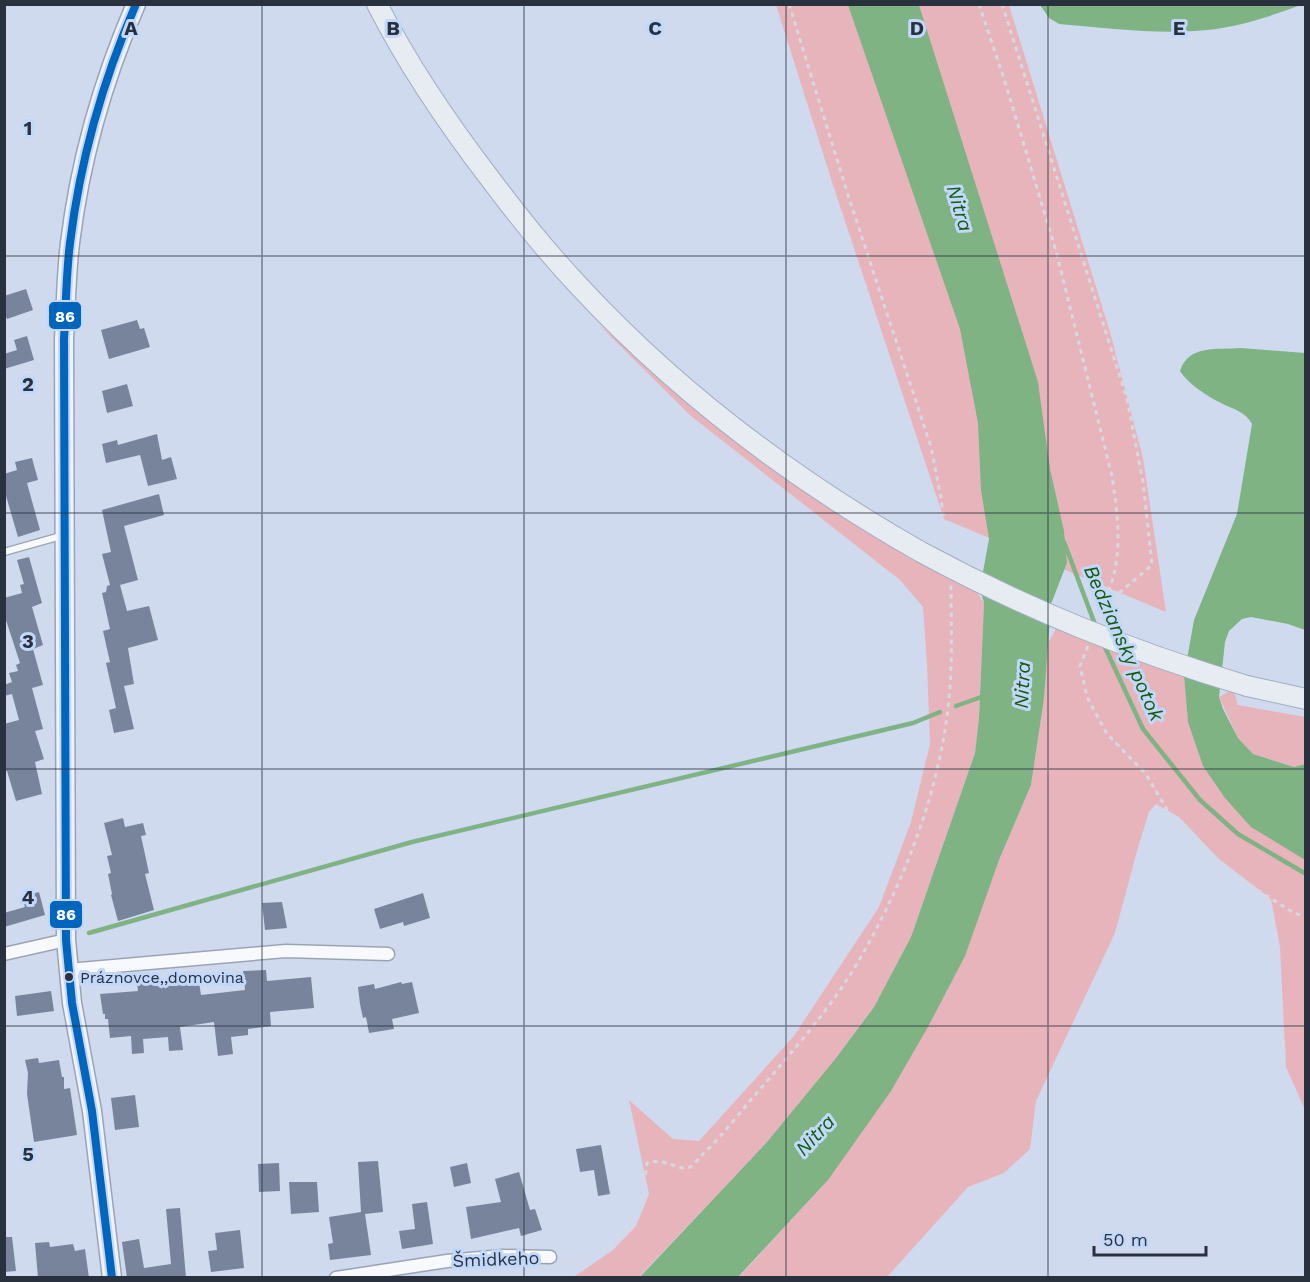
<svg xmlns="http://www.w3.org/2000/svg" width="1310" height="1282" viewBox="0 0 1310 1282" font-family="'Work Sans',sans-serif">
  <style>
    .green { fill: #e8b4bb }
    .water { fill: #7fb384 }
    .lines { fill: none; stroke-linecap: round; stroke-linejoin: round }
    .stream { stroke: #7fb384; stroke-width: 4.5 }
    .building { fill: #78849b }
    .lane-casing { stroke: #9ca4b4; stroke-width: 9 }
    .street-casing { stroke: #9ca4b4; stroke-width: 15 }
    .secondary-casing { stroke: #9ca4b4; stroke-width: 21 }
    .primary-casing { stroke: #a3adbf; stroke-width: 22 }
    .path { stroke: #d6d9e0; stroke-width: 3; stroke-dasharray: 4.5 4.5; stroke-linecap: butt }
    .lane { stroke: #f8f9fd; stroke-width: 6 }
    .street { stroke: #f8f9fd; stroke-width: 12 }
    .secondary { stroke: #eff2f8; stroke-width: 18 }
    .primary { stroke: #e7ebf2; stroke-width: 20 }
    .primary-bridge-casing { stroke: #a3adbf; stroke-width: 22; stroke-linecap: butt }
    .primary-bridge { stroke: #e7ebf2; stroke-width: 20 }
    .bus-1-casing { stroke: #c2d7fc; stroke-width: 12 }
    .bus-1 { stroke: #0065bd; stroke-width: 8 }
    .grid { fill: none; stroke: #29313f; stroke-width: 1.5; stroke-opacity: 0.55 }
    .bus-dot { fill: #29313f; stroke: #c2d7fc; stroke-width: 2 }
    .labels { text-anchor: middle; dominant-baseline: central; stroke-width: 6; stroke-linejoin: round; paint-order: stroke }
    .bus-label { font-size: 16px; fill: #29313f; stroke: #c2d7fc; text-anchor: start }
    .street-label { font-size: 18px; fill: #29313f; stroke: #c2d7fc }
    .water-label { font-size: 20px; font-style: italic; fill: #135b0d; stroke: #c2d7fc }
    .grid-label { font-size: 20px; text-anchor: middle; font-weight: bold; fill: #29313f; stroke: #c2d7fc; stroke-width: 6; stroke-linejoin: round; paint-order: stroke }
    .line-badge { stroke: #c2d7fc; stroke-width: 2 }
    .badge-label { font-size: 16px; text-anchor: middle; font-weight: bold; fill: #fff }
  </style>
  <rect width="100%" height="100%" fill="#cfdaef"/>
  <g class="green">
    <polygon points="776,5 1009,5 1110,332 1143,458 1166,612 944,519 833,185"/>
    <polygon points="598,324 676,390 972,586 984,603 979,718 975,753 911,937 874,1007 836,1058 767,1142 639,1277 572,1278 613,1250 636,1226 649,1194 629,1100 673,1139 699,1141 794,1036 879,907 911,822 930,744 927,664 923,607 900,580 691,416"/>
    <polygon points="1058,625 1184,676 1188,719 1277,841 1305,860 1305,1110 1286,1067 1280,947 1271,899 1219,859 1179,817 1156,804 1149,812 1137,851 1115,933 1036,1101 1030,1149 1004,1173 968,1187 887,1277 738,1278 828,1180 999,860 1031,785 1044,699 1048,643"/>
    <polygon points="1233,689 1238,705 1305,717 1305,764 1294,767 1253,754 1238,738 1219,697"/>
  </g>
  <g class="water">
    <polygon points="848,5 919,5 1038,382 1050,469 1064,531 1067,563 1051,604 1044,699 1031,785 999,860 965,956 929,1025 891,1091 828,1180 738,1277 639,1278 767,1142 836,1058 874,1007 911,937 975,753 979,718 984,603 980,588 989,539 981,490 978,423 960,329"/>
    <path d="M1040,5V4L1301,5C1271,16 1239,27 1207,30C1158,35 1108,28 1059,24L1049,18Z"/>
    <path d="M1241,348L1305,353V630L1288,624L1251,617L1242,619L1229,631L1225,642L1219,697L1223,709L1238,738L1253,754L1294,767L1305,764V860L1251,827L1225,798L1203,766L1188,722L1184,676L1194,620L1237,514L1252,424C1246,412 1233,409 1221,403C1207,396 1188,384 1180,371C1189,344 1217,350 1241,348Z"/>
  </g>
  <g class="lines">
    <g class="stream">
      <polyline points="1064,542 1096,627"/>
      <polyline points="1103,643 1143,729 1200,800 1238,834 1306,874"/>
      <polyline points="956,706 984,696"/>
      <polyline points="89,933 412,842 913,723 940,712"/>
    </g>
  </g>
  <g class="building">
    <polygon points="26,289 33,310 7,319 4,312 4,296"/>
    <polygon points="137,320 140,329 144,328 150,347 109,359 101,330"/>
    <polygon points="27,336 34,360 4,369 4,354 17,350 14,340"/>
    <polygon points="127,384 133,406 107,413 102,391"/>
    <polygon points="157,434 162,460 171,457 177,479 148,486 140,455 106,463 102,444 117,440 118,445"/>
    <polygon points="32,458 38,480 27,483 40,530 18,537 4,489 4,474 17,470 15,462"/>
    <polygon points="159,494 164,515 124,526 138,580 120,585 127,611 149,606 158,640 128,648 134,684 124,686 134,729 114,733 109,710 116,708 106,663 110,662 103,631 110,629 102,593 106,592 107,586 110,585 102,554 111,552 102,510"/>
    <polygon points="29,557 42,603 32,607 43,645 33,649 43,685 32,688 43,729 35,731 44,759 35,762 42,794 16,801 7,771 4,771 4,724 19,720 12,694 4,696 4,685 12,682 9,673 18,671 16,665 20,663 4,614 4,598 22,593 20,585 24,584 17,560"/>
    <polygon points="123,818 125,827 143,823 146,835 141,836 149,873 145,874 154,910 118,921 111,895 112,894 108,874 111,873 107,856 112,855 104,823"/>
    <polygon points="39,892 45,915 4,927 4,913 25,907 22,897"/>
    <polygon points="423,893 430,918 404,926 403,922 380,929 374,909"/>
    <polygon points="282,902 287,928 265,930 262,903"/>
    <polygon points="266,970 267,981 311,977 314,1008 270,1012 271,1026 248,1029 248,1035 231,1037 233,1054 218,1056 214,1022 180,1027 183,1050 169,1051 168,1037 143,1039 144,1053 132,1054 131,1036 110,1038 108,1019 105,1019 105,1014 103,1014 100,994 138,991 137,983 198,976 201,995 245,990 243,971"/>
    <polygon points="401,982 402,984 412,982 419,1013 392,1019 394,1029 369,1033 366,1017 363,1018 360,1004 358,987 374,984 375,989"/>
    <polygon points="51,991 54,1011 17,1016 15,996"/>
    <polygon points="38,1058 39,1063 59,1060 62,1077 64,1077 64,1089 70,1088 77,1135 34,1142 27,1094 28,1073 25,1060"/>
    <polygon points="135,1095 139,1127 115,1130 111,1098"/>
    <polygon points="601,1145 610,1194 598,1196 594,1170 580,1172 576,1149"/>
    <polygon points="378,1161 383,1212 365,1214 371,1255 330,1260 328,1244 333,1243 329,1217 361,1212 358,1162"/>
    <polygon points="279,1163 280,1191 259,1192 258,1164"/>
    <polygon points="467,1163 471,1183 454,1187 450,1167"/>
    <polygon points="519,1172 530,1210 535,1209 542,1230 521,1236 519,1228 471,1239 466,1207 501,1202 495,1179"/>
    <polygon points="289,1182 317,1182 319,1212 291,1214"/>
    <polygon points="427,1202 433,1244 402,1249 399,1231 415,1229 412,1204"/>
    <polygon points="180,1208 186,1278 127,1278 122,1242 139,1239 144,1268 171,1264 166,1209"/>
    <polygon points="240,1230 244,1268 211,1272 208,1251 217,1250 215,1233"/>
    <polygon points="4,1237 12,1237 16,1271 4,1272"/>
    <polygon points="49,1242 50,1247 73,1244 75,1251 85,1249 89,1278 38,1278 35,1243"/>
  </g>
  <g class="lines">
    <g class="lane-casing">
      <polyline id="lane" points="4,552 61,536"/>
    </g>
    <g class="street-casing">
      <g id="street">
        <polyline points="4,954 66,940"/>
        <polyline points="68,970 286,951 388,954"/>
        <polyline points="336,1278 447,1261 503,1256 550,1257"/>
      </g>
    </g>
    <g class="secondary-casing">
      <path id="secondary" d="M112,1278L92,1111L72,1003L66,940L64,339C66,307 66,275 70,243C80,161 103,80 136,4"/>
    </g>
    <g class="primary-casing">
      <g id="primary">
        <path d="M377,4C409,67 448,124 491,180C518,216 547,252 578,285C677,392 794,480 921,552"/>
        <polyline points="1247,686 1306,699"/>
      </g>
    </g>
    <g class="path">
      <polyline points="789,4 847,192 931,447 941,498 947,546"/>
      <path d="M979,4L1005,82L1056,251L1112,476C1117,510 1122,545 1113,578C1109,591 1103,604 1098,617"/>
      <polyline points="1002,4 1127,399 1143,482 1152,565 1119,593 1104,602"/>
      <polyline points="1088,646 1080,666 1087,697 1107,734 1146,774 1176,825 1243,881 1294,913 1306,917"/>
      <path d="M562,1262C587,1264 630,1238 639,1215C645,1198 644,1181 647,1163C666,1157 679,1172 690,1167C695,1164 699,1158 703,1154C725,1133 743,1108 763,1086C795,1048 829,1010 855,967C901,890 938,797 948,708C953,670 951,624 951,585"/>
    </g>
    <use href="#lane" class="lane"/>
    <use href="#street" class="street"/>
    <use href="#secondary" class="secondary"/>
    <use href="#primary" class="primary"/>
    <g class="primary-bridge-casing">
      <path id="primary-bridge" d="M921,552C1028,610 1131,651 1247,686"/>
    </g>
    <use href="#primary-bridge" class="primary-bridge"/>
    <g class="bus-1-casing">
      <path id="bus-1" d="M112,1278L92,1111L72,1003L66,940L64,339C66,307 66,275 70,243C80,161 103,80 136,4"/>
    </g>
    <use href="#bus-1" class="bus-1"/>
  </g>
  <path class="grid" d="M262,4V1278M524,4V1278M786,4V1278M1048,4V1278M4,256H1306M4,513H1306M4,769H1306M4,1026H1306"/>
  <circle class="bus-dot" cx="69" cy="977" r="5"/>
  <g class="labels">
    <g class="bus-label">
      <text x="80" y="977">Práznovce,,domovina</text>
    </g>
    <g class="street-label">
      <text transform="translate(496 1259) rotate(-2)">Šmidkeho</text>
    </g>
    <g class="water-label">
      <text transform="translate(960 208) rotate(73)">Nitra</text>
      <text transform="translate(1124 643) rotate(66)">Bedziansky potok</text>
      <text transform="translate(1022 685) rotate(-87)">Nitra</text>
      <text transform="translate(815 1135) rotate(-47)">Nitra</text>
    </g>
  </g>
  <g class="grid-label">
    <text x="131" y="35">A</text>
    <text x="393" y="35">B</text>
    <text x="655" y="35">C</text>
    <text x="917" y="35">D</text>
    <text x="1179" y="35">E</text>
    <text x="28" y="135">1</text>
    <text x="28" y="391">2</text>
    <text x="28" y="648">3</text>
    <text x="28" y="904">4</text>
    <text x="28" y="1161">5</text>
  </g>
  <g class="line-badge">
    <rect x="48" y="301" width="34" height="29" rx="6" fill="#0065bd"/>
    <rect x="49" y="900" width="34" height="29" rx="6" fill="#0065bd"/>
  </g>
  <g class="badge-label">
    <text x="65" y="322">86</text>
    <text x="66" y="920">86</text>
  </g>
  <rect width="1310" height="1282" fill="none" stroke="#29313f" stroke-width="12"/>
  <path d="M1094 1246v9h112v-9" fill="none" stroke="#29313f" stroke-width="3"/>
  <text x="1103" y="1246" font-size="18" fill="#29313f" stroke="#c2d7fc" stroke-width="4.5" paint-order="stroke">50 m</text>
</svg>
